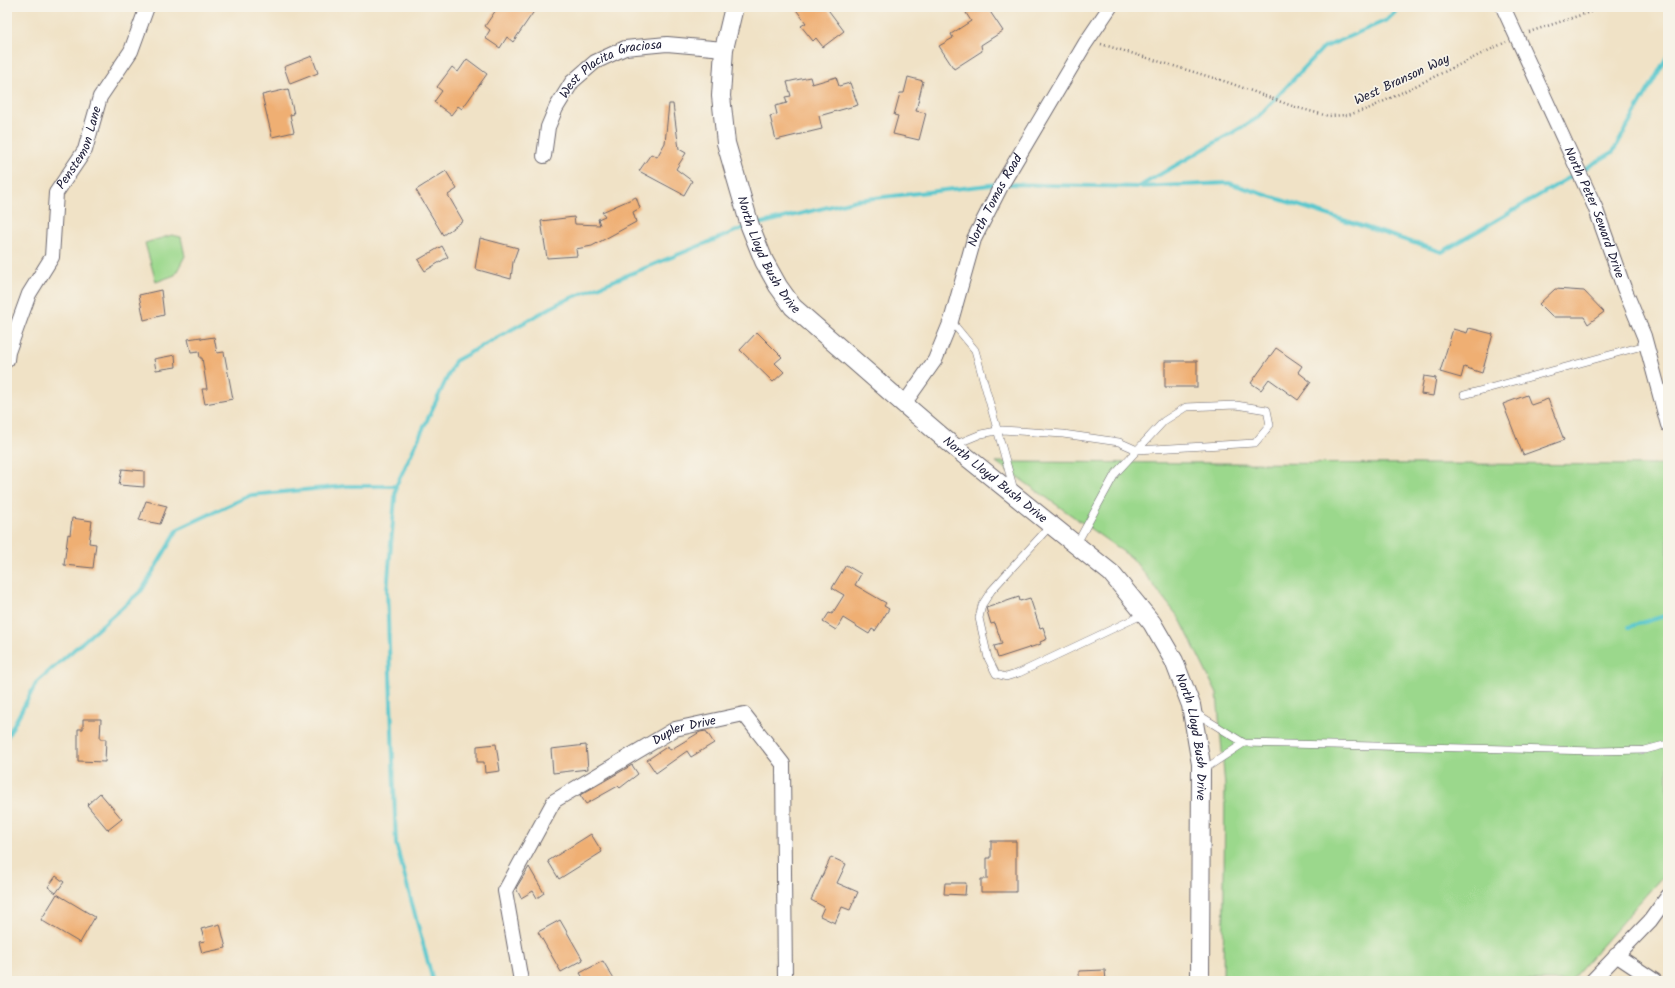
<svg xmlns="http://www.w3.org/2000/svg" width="1675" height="988" viewBox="0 0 1675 988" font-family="Kalam,sans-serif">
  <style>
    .green { fill: #9bd88c; stroke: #5e7d64 }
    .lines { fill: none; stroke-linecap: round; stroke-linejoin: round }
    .stream { stroke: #5bc8ce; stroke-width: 4 }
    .building { fill: #efaf73 }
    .service-casing { stroke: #6a656c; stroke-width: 8 }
    .minor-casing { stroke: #6a656c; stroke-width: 16 }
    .tertiary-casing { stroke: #6a656c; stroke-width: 20 }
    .path { stroke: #6a656c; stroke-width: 2.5; stroke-dasharray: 1 3; stroke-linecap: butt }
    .service { stroke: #fff; stroke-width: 7 }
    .minor { stroke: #fff; stroke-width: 14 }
    .tertiary { stroke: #fff; stroke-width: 18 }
    .labels { text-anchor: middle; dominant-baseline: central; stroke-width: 3.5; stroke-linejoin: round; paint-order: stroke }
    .street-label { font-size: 13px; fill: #22223b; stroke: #f7f3e8 }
  </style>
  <rect width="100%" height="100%" fill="#f7f3e8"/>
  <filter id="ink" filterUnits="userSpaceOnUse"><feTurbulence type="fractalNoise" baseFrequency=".025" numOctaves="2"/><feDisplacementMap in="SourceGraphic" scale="8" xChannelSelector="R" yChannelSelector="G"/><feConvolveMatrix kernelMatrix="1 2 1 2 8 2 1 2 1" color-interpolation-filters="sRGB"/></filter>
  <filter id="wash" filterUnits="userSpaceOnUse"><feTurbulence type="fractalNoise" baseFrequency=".012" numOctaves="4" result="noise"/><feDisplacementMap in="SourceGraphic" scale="16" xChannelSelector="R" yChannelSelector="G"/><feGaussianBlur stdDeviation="0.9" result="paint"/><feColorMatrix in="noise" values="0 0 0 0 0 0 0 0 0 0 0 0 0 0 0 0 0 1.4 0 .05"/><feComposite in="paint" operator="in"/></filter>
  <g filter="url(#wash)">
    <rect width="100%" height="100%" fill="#f0e2c6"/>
    <g class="green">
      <polygon points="172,235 181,237 185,256 175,275 156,282 145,243"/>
      <polygon points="996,462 1662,465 1668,494 1668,870 1570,981 1223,981 1225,786 1217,694 1180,619 1132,558"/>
    </g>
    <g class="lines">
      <g class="stream">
        <polyline points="1006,184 1138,187 1229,183 1442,252 1613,152 1668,55"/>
        <polyline points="1140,186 1256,119 1323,48 1387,20 1400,7"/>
        <polyline points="754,225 857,200 998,184"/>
        <polyline points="1628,627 1668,615"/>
        <polyline points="7,737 37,682 142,590 178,529 251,495 346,486 396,486"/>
        <polyline points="433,981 396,844 387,590 396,486 455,361 561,302 746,227"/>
      </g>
    </g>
    <g id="blocks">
      <g class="building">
        <polygon points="498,7 537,7 513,42 507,37 500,48 485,38 490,30 485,26"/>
        <polygon points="794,7 826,7 844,31 823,47 816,38 813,41 801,26 806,23"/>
        <polygon points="976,7 987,7 1003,31 981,45 982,51 954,69 939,46 953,38 951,34 971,21 966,13"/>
        <polygon points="312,56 318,73 290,84 284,67"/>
        <polygon points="467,59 487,74 462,109 458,106 451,115 434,102 442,91 437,87 452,67 458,72"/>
        <polygon points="810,77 812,84 836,77 839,86 850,83 858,105 819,116 822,129 776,140 770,116 777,114 775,106 787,103 785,97 791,96 787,82"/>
        <polygon points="908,77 923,81 916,111 926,113 919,140 893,134 898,116 894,115 900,93 904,93"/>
        <polygon points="288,89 294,114 290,115 294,132 272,137 262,95"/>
        <polygon points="669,104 673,104 679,149 686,153 676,169 692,181 684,195 639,171 651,154 657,157 665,143"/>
        <polygon points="446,171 457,189 448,195 463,221 443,235 416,190"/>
        <polygon points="636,197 640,208 633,212 636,222 592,246 576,249 577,256 547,258 541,221 574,217 575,224 600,225 598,219 605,216 602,212"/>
        <polygon points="480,238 518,248 513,262 511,279 475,269"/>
        <polygon points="442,246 448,257 425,271 418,260"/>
        <polygon points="1555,289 1584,291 1604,312 1588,324 1584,317 1552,317 1539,304"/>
        <polygon points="161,290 164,315 144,320 139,295"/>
        <polygon points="1469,328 1493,334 1482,373 1464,367 1461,378 1440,372 1453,329 1467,333"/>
        <polygon points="757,332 782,357 775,363 784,372 773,382 740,350"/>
        <polygon points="201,337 201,339 214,337 217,353 224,352 233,399 205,404 202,389 207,389 202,358 200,358 199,351 191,352 188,339"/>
        <polygon points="1276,348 1302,366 1298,372 1311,382 1298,400 1269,379 1261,390 1251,383"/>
        <polygon points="175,355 176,367 156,370 154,359"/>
        <rect x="1165" y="361" width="32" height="26"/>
        <polygon points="1424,376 1436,378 1433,396 1421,394"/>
        <polygon points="1527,395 1531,405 1548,399 1564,440 1523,455 1503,404"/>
        <polygon points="122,469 144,471 144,487 119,485"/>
        <polygon points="146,501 167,506 160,524 139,520"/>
        <polygon points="72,518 92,521 89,543 96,544 93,568 64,565 68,534 70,535"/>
        <polygon points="846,565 861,574 855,585 886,603 884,606 889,609 875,631 872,629 869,634 843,618 836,630 823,622 829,613 832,614 844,595 832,588"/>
        <polygon points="1019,597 1020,601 1030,598 1040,628 1043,627 1047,639 1040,642 1041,644 998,658 994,646 1002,644 995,623 991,624 986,608"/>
        <polygon points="83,719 101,719 100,739 106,739 105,762 78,761 78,729 83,729"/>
        <polygon points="706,731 714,743 691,757 687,751 656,773 647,760 668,746 670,750 700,732"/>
        <polygon points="496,744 500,771 485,773 484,762 477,762 477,746"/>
        <polygon points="586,745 588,769 553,773 551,749"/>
        <polygon points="632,765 638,774 620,788 618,786 586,804 580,795"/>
        <polygon points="100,793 122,819 108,830 87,805"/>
        <polygon points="591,834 602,852 559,879 548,861"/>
        <polygon points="991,841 1016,841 1016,892 981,892 981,879 987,879 987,858 991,858"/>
        <polygon points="831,857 846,864 837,883 858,892 850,910 842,907 835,923 820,916 824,907 811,900"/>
        <polygon points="529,867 544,893 537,898 533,891 521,898 516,888"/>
        <polygon points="56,876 64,882 56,893 48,887"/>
        <polygon points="945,883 966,883 965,895 944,894"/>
        <polygon points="57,894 95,917 80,943 41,920"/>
        <polygon points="560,920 583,960 561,972 538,932"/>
        <polygon points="220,924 226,948 202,953 199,942 205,941 201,929"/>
        <polygon points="603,961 615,981 585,981 580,973"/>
        <polygon points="1105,970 1106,981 1079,981 1079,971"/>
      </g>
    </g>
  </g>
  <g filter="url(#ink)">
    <use href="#blocks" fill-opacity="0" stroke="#6a656c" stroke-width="1"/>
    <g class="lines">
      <g class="service-casing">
        <g id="service">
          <polyline points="951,321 975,350 1014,490"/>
          <polyline points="1464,395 1646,345"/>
          <polyline points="954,445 981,434 1002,430 1063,434 1119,442 1137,450 1255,443 1270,425 1267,410 1236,405 1186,407 1164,421 1115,474 1076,545"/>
          <polyline points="1051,525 991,591 982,605 979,618 988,658 996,674 1006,677 1019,673 1144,614"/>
          <polyline points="1194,712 1244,743 1597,751 1645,750 1668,744"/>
          <polyline points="1203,770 1244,743"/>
        </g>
      </g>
      <g class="minor-casing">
        <g id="minor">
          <path id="s1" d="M1503,7L1595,207L1624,288L1644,336L1668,425"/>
          <path id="s2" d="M544,156L548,127L556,108L572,82L595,62L625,48L667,44L724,49"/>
          <path id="s3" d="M7,360L8,352L29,294L52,257L56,193L85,150L100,97L131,51L147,7"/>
          <path id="s4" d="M904,404L935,360L951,321L974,239L1002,184L1085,44L1110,7"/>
          <polyline points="1616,955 1655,981"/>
          <path id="s5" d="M521,981L505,891L554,801L675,729L744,714L783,764L785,981"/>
          <polyline points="1592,981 1650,921 1668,896"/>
        </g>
      </g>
      <g class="tertiary-casing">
        <g id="tertiary">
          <path id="s6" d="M734,7L724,49L721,96L726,143L750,226L764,261L778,286L793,307L904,404L953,446L1111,573L1152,623L1174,661L1191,705L1201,764L1200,981"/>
        </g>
      </g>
      <g class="path">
        <polyline points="1529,32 1605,7"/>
        <polyline points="1101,44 1227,82 1295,107 1328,116 1348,115 1370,108 1506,42"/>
      </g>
      <use href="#service" class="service"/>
      <use href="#minor" class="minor"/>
      <use href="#tertiary" class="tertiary"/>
    </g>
  </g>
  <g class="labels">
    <g class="street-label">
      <text stroke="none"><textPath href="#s2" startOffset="122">West Placita Graciosa</textPath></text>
      <text transform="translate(1402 80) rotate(-25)">West Branson Way</text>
      <text stroke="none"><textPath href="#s3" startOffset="229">Penstemon Lane</textPath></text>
      <text stroke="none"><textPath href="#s4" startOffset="225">North Tomas Road</textPath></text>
      <text stroke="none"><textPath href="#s1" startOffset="225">North Peter Seward Drive</textPath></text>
      <text stroke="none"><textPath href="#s6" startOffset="258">North Lloyd Bush Drive</textPath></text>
      <text stroke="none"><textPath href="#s6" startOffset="582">North Lloyd Bush Drive</textPath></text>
      <text stroke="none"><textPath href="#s5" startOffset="343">Dupler Drive</textPath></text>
      <text stroke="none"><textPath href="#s6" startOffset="918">North Lloyd Bush Drive</textPath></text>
    </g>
  </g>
  <rect width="1675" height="988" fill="none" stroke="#f7f3e8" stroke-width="24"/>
</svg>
